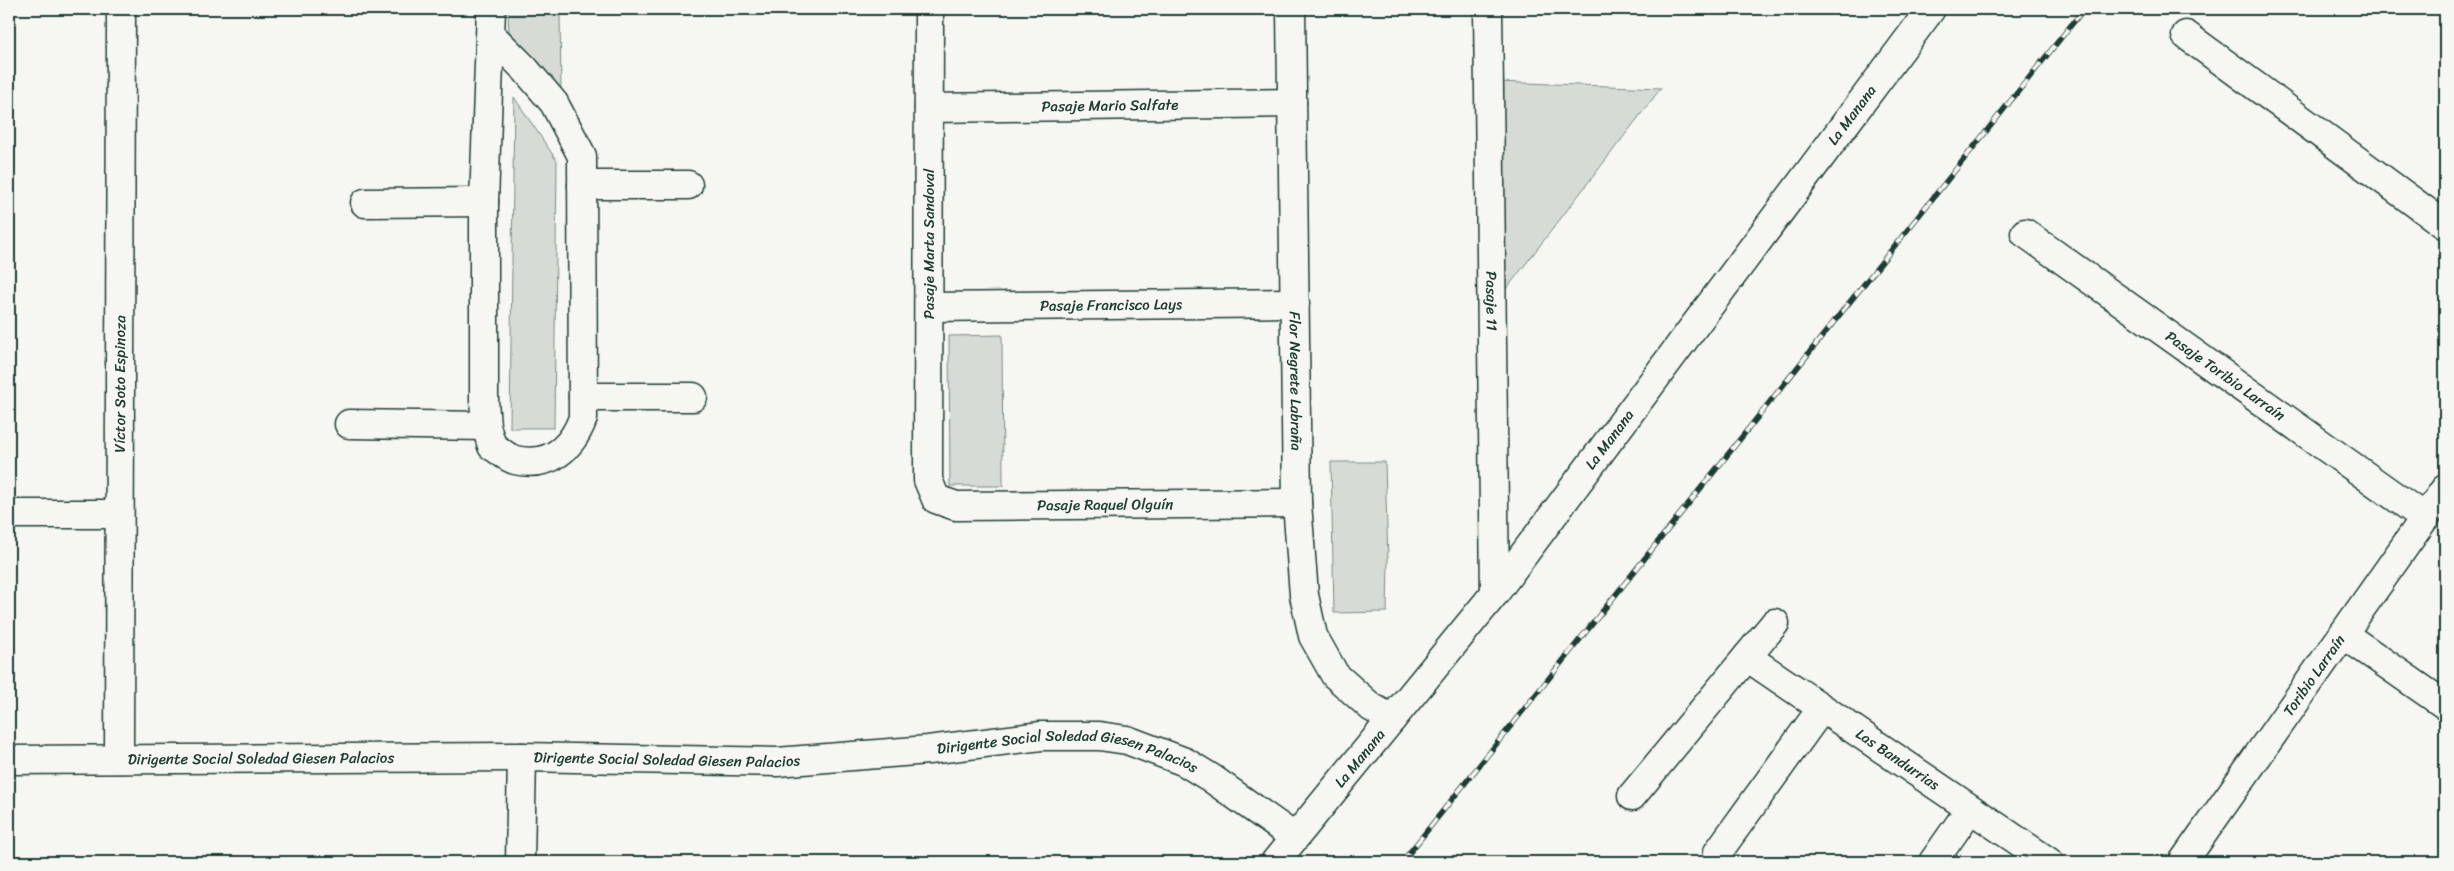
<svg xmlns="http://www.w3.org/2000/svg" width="2454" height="871" viewBox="0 0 2454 871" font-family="Sriracha,sans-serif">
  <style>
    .green { fill: #d6dbd6; stroke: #7a8c85 }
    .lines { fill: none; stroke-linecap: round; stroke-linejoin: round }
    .minor-casing { stroke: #1f3d34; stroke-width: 31 }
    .minor { stroke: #f6f6f2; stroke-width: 28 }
    .rail-casing { stroke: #1f3d34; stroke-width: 5.5 }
    .rail { stroke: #f6f6f2; stroke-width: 4; stroke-dasharray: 11; stroke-linecap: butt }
    .labels { text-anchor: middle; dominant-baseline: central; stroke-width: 4; stroke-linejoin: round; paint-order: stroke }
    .street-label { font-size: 15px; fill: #1f3d34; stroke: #f6f6f2 }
  </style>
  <rect width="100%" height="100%" fill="#f6f6f2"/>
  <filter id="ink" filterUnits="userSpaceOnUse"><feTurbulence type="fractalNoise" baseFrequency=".02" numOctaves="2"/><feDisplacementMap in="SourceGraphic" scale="10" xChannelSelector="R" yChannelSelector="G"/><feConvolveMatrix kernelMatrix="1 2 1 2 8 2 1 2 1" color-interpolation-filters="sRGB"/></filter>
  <g filter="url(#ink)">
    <g class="green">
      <polygon points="508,9 560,9 561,94 509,39"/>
      <polygon points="1497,82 1661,88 1501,296"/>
      <polygon points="514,97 557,161 554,428 510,428"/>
      <polygon points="1002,335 1003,486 950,486 949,336"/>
      <polygon points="1331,462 1385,462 1388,561 1387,612 1334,613"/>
    </g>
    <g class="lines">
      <g class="minor-casing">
        <g id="minor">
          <path id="s1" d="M929,9L928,480L936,499L956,506L1297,503"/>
          <path id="s2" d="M1291,9L1297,503L1304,595L1313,636L1335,675L1371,707L1392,719"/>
          <path id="s3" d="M1488,9L1495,593"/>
          <path d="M491,35L525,69L554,103L582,156L583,418C572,448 550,468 515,460C507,458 499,450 492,446L486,426L484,400V202L491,9"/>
          <polyline points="2186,35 2445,225"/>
          <path id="s4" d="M929,108L1292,103"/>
          <polyline points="582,185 688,185"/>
          <polyline points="365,203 484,202"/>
          <path id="s5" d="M2025,233L2425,518"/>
          <path id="s6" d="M929,307L1295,303"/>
          <polyline points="583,397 693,397"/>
          <polyline points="349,424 486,426"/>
          <polyline points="9,514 119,514"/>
          <polyline points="2343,634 2445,705"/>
          <path id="s7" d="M1747,657L2049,862"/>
          <path id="s8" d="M119,759L121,9"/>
          <path id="s9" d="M9,760L522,757L777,762L928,750L1041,736H1099L1127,740L1185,762L1211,778L1294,837"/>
          <polyline points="1632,796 1775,623"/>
          <polyline points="1718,852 1822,708"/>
          <polyline points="520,862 522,757"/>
          <path id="s10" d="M1275,862L1495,593L1931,9"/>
          <polyline points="1933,862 1970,809"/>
          <path id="s11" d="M2183,862L2445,489"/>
        </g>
      </g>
      <use href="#minor" class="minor"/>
      <g class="rail-casing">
        <polyline id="rail" points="1402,862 2084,9"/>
      </g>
      <use href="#rail" class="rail"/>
    </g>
  </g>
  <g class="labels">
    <g class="street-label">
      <text stroke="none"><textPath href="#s4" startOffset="181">Pasaje Mario Salfate</textPath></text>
      <text stroke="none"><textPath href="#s10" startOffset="944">La Manana</textPath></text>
      <text transform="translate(929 244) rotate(-90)">Pasaje Marta Sandoval</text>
      <text stroke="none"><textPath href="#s3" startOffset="292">Pasaje 11</textPath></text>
      <text stroke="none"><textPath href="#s6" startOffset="182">Pasaje Francisco Lays</textPath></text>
      <text stroke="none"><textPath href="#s5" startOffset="246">Pasaje Toribio Larraín</textPath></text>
      <text stroke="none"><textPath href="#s2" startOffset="372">Flor Negrete Labraña</textPath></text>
      <text stroke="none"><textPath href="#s8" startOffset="375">Víctor Soto Espinoza</textPath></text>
      <text stroke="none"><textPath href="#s10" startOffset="539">La Manana</textPath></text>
      <text stroke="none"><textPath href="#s1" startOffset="662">Pasaje Raquel Olguín</textPath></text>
      <text stroke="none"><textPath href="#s11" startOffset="228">Toribio Larraín</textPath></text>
      <text stroke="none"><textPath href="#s10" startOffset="134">La Manana</textPath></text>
      <text stroke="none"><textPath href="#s9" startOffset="252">Dirigente Social Soledad Giesen Palacios</textPath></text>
      <text stroke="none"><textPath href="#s9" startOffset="658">Dirigente Social Soledad Giesen Palacios</textPath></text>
      <text stroke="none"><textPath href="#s7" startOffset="182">Las Bandurrias</textPath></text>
      <text stroke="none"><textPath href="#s9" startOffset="1062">Dirigente Social Soledad Giesen Palacios</textPath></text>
    </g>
  </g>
  <rect width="2454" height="871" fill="none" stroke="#f6f6f2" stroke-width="30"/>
  <rect x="15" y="15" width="2424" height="841" fill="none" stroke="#1f3d34" stroke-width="2" filter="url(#ink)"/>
</svg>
